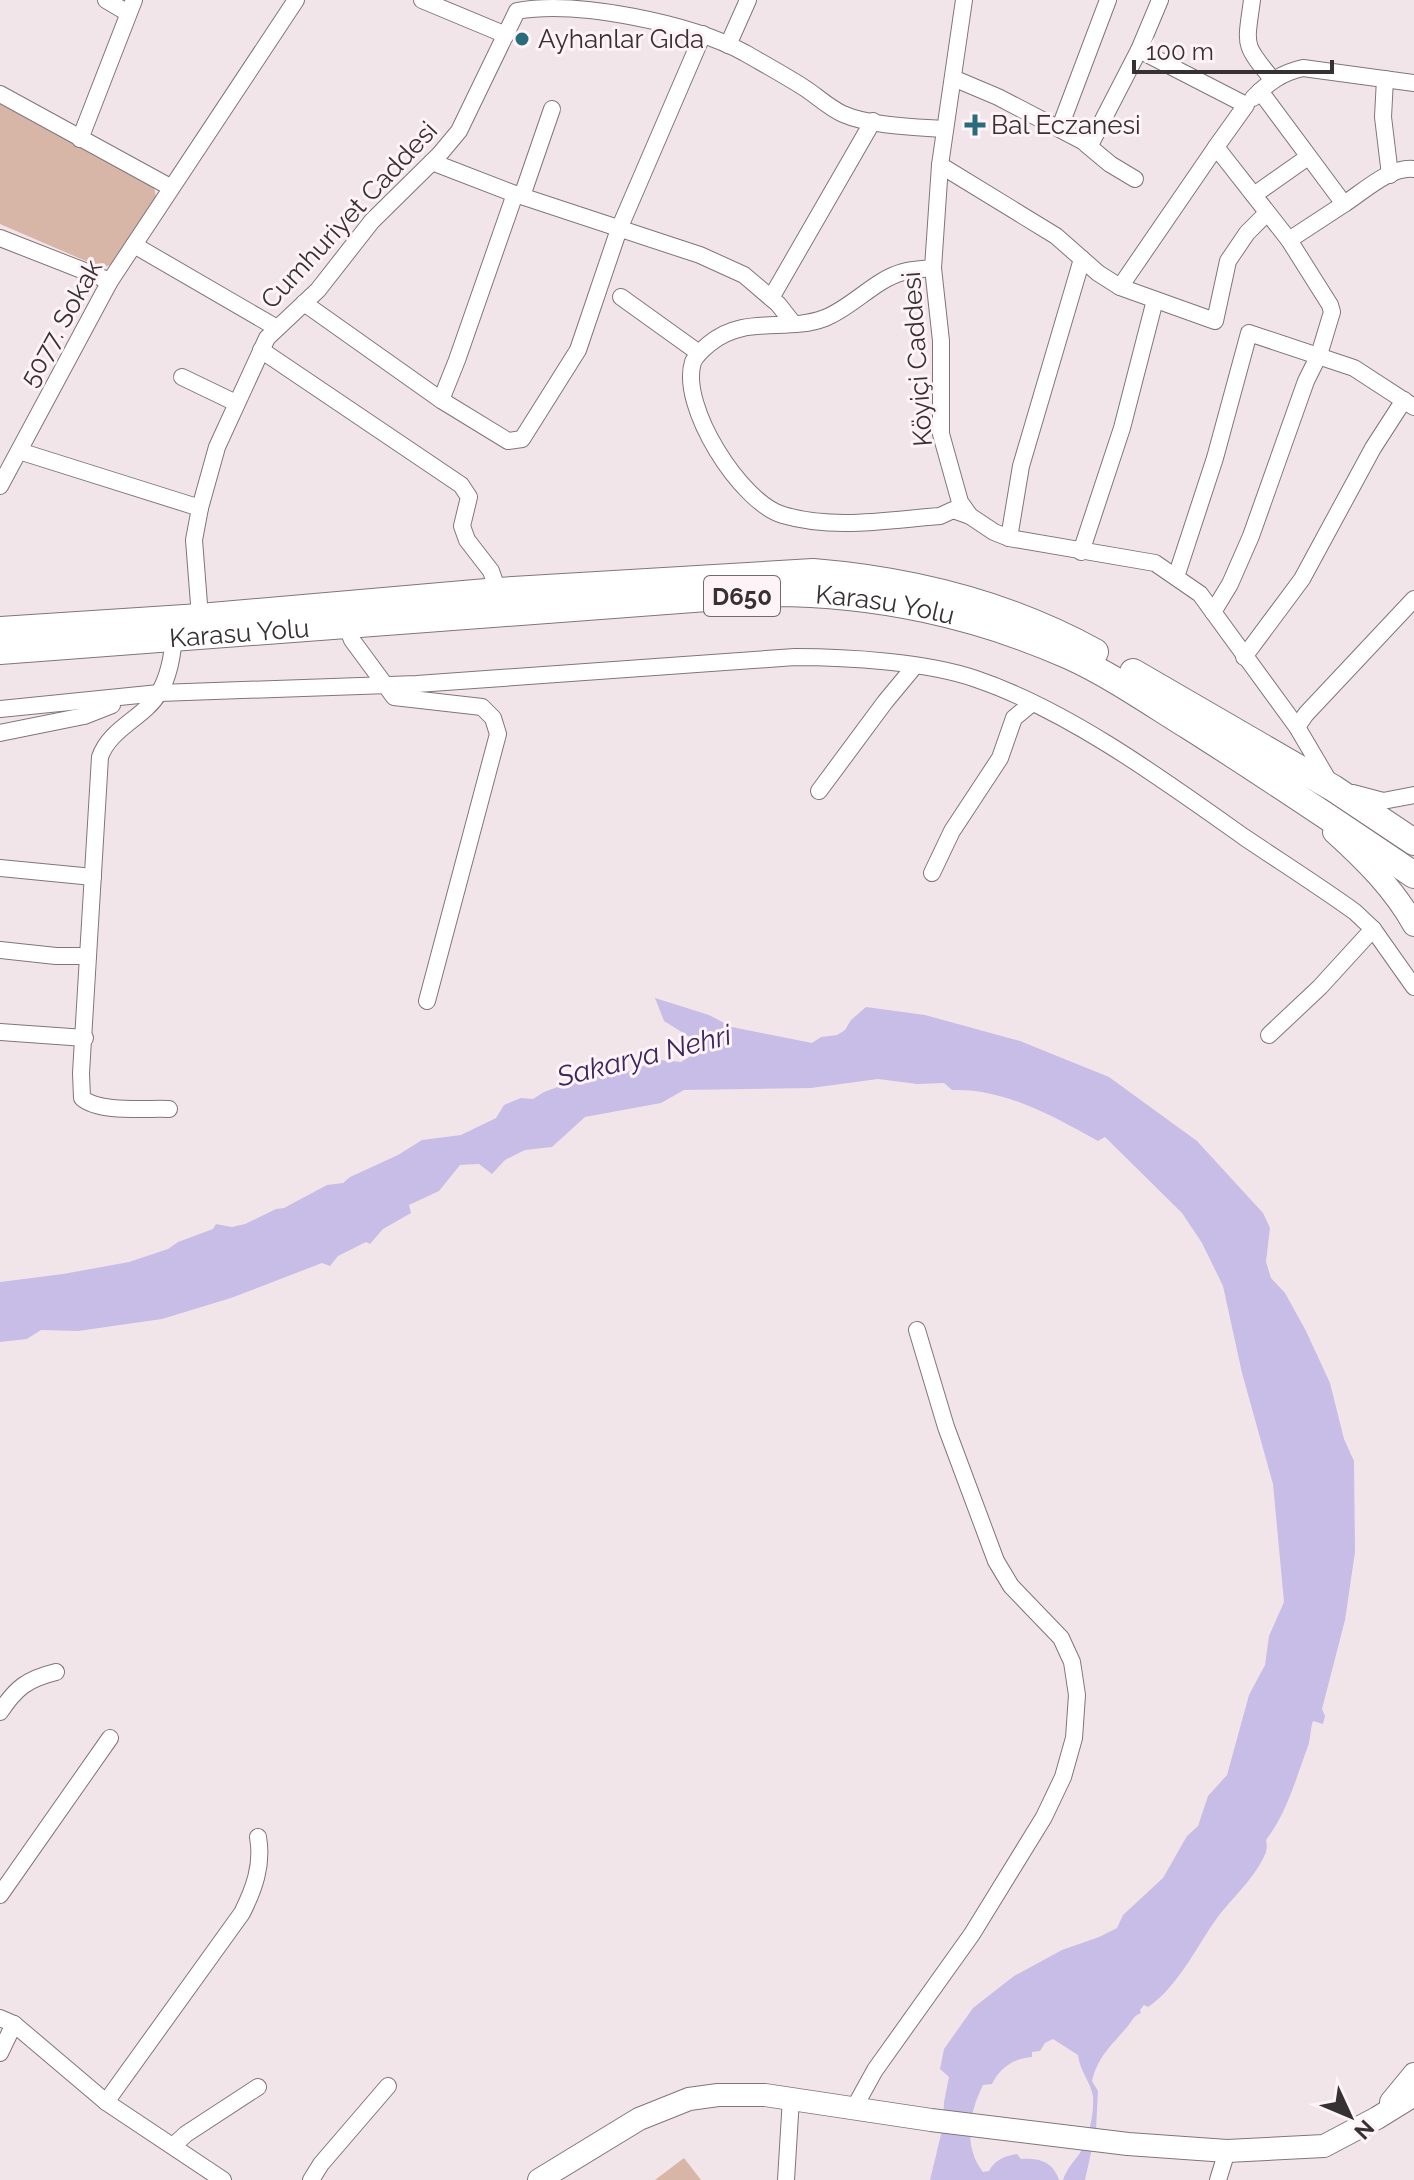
<svg xmlns="http://www.w3.org/2000/svg" width="1414" height="2180" viewBox="0 0 1414 2180" font-family="Raleway,sans-serif">
  <style>
    .green { fill: #d8b6a7 }
    .water { fill: #c8bde6 }
    .lines { fill: none; stroke-linecap: round; stroke-linejoin: round }
    .minor-casing { stroke: #81757a; stroke-width: 18 }
    .secondary-casing { stroke: #81757a; stroke-width: 24 }
    .trunk-casing { stroke: #81757a; stroke-width: 28 }
    .minor { stroke: #fff; stroke-width: 16 }
    .secondary { stroke: #fff; stroke-width: 22 }
    .trunk { stroke: #fff; stroke-width: 26 }
    .poi-dot { fill: #296d7d; stroke: #fef3f7; stroke-width: 3 }
    .labels { text-anchor: middle; dominant-baseline: central; stroke-width: 6; stroke-linejoin: round; paint-order: stroke }
    .shield { fill: #fef3f7; stroke: #726b6e; stroke-width: 2 }
    .shield-label { font-size: 24px; font-weight: bold; fill: #363133 }
    .poi-label { font-size: 26px; fill: #363133; stroke: #fef3f7; text-anchor: start }
    .street-label { font-size: 26px; fill: #363133; stroke: #fef3f7 }
    .water-label { font-size: 28px; font-style: italic; fill: #39285b; stroke: #fef3f7 }
  </style>
  <rect width="100%" height="100%" fill="#f2e5ea"/>
  <g class="green">
    <polygon points="0,104 154,186 156,198 115,263 102,268 0,224"/>
    <polygon points="684,2158 701,2180 655,2180"/>
  </g>
  <path class="water" d="M655,998L709,1015L732,1027L812,1043L821,1037L837,1035L845,1030L851,1020L866,1007L925,1015L1020,1041L1109,1077L1197,1141L1263,1213L1270,1228L1266,1262L1271,1278L1285,1293L1306,1331L1330,1383L1344,1439L1354,1461L1355,1552L1345,1620L1322,1709L1325,1716L1323,1724L1313,1721C1310,1729 1311,1737 1308,1746C1296,1778 1287,1813 1266,1840C1267,1845 1267,1848 1266,1852C1256,1877 1233,1897 1217,1918C1197,1946 1177,1988 1148,2007L1144,2005L1140,2010L1141,2013C1133,2016 1133,2020 1128,2026C1112,2045 1098,2056 1092,2081L1098,2091L1096,2130L1085,2180H1063C1067,2168 1073,2163 1080,2153C1089,2138 1094,2114 1093,2097C1091,2082 1080,2072 1078,2055L1053,2039L1045,2043L1040,2051L1032,2052V2057C1014,2058 1000,2068 992,2084L983,2085C969,2113 963,2146 983,2172L989,2171C995,2159 1006,2156 1017,2154L1021,2159C1040,2158 1053,2162 1059,2180H930L943,2126L944,2102L949,2077L940,2069L944,2049L973,2008L1014,1976L1062,1950L1099,1937L1117,1928L1123,1915L1163,1878L1187,1836L1198,1826L1208,1796L1227,1775L1249,1695L1265,1665L1269,1636L1284,1602L1273,1484L1242,1373L1223,1286L1202,1243L1182,1213L1105,1137L1098,1141C1053,1116 1004,1088 952,1090L944,1083L917,1084L878,1079L811,1088L684,1090L661,1103L585,1117L552,1147L525,1150L505,1160L492,1174L479,1164L460,1165L439,1191L409,1205L411,1213L383,1229L370,1244L366,1242L338,1256L330,1266L322,1263L231,1298L162,1319L78,1331L41,1330L27,1339L0,1342V1282L63,1274L129,1262L168,1249L178,1242L213,1229L216,1224L232,1227L245,1224L276,1209L284,1208L327,1185L343,1183L350,1177L398,1155L422,1140L461,1135L496,1118L504,1105L521,1098L533,1099L544,1092L574,1081L586,1083L598,1076L627,1072L660,1060L681,1062L694,1054L696,1041L664,1021Z"/>
  <g class="lines">
    <g class="minor-casing">
      <g id="minor">
        <polyline points="106,0 128,13"/>
        <polyline points="422,0 506,35"/>
        <polyline points="964,0 940,165 933,268 941,341 941,434 960,502 970,516 994,532 1009,538 1155,563 1200,594 1297,727 1330,783"/>
        <path d="M1252,0C1246,46 1242,43 1273,80"/>
        <polyline points="728,45 748,0"/>
        <polyline points="1139,50 1160,0"/>
        <polyline points="953,78 998,97 1090,145 1139,50 1246,105 1216,147"/>
        <polyline points="1385,79 1383,117 1390,175"/>
        <polyline points="1260,91 1344,204 1289,240"/>
        <polyline points="0,94 170,187"/>
        <path d="M1253,98C1269,82 1281,73 1303,68L1414,83"/>
        <polyline points="1060,127 1108,0"/>
        <polyline points="80,139 134,0"/>
        <polyline points="1086,144 1110,164 1135,179"/>
        <polyline points="432,162 515,194 700,255 744,275 778,304 793,323"/>
        <polyline points="940,165 1056,236 1098,273 1120,287 1216,147 1289,240 1330,305 1332,312 1319,355 1306,381 1251,536 1230,584 1213,612"/>
        <polyline points="1254,195 1308,157"/>
        <polyline points="522,196 552,109"/>
        <path d="M1344,204C1363,192 1390,166 1414,169"/>
        <polyline points="0,238 110,281"/>
        <polyline points="134,245 277,328"/>
        <path d="M933,268C924,269 912,269 903,272C874,280 853,307 825,318C786,333 745,314 709,344C703,349 696,355 693,362C679,406 741,503 783,515C834,530 888,520 940,516L953,510L970,516"/>
        <polyline points="1120,287 1215,321 1228,261 1247,233 1267,213"/>
        <polyline points="621,297 699,353"/>
        <polyline points="771,298 873,121"/>
        <polyline points="304,303 441,400 508,441 522,439 578,350 619,229 703,34"/>
        <polyline points="261,350 461,485 469,497 462,526 467,540 491,571 498,591"/>
        <polyline points="182,377 236,403"/>
        <polyline points="441,400 457,360 515,194"/>
        <polyline points="19,451 200,508"/>
        <polyline points="0,486 110,281 296,0"/>
        <polyline points="1009,538 1021,466 1082,259"/>
        <polyline points="1081,552 1122,428 1155,300"/>
        <polyline points="1176,577 1215,458 1249,333 1354,368 1414,407"/>
        <path d="M200,617L194,540L200,508L217,447L267,338L318,290L372,221L439,155L459,131L517,11C576,0 690,23 745,53C764,64 784,75 803,87C816,95 829,108 843,114C870,126 916,127 945,129"/>
        <polyline points="346,625 352,640 394,697 482,707 493,718 498,734 427,1001"/>
        <polyline points="1244,657 1302,579 1373,448 1404,400"/>
        <path d="M0,709L159,693L417,684L795,657C847,657 928,662 976,679C1068,710 1165,781 1244,837C1281,862 1319,886 1355,912L1373,929L1414,987"/>
        <polyline points="1297,727 1306,714 1414,599"/>
        <polyline points="0,733 84,716 112,705"/>
        <polyline points="819,791 885,702 914,667"/>
        <polyline points="1353,793 1383,801 1414,795"/>
        <polyline points="0,868 93,877"/>
        <polyline points="932,873 952,831 1000,758 1014,718 1031,704"/>
        <polyline points="0,950 56,956 88,956"/>
        <polyline points="0,1032 85,1038"/>
        <polyline points="1269,1035 1320,987 1373,929"/>
        <path d="M169,1109C146,1108 99,1113 82,1098L81,1073L100,757C110,728 144,718 159,693C169,676 172,657 174,638"/>
        <path d="M0,1712C16,1688 27,1679 56,1672"/>
        <polyline points="0,1895 110,1738"/>
        <polyline points="0,2018 14,2024 106,2102 223,2180"/>
        <polyline points="0,2053 14,2024"/>
        <path d="M106,2102L242,1913C254,1889 263,1865 258,1837"/>
        <polyline points="854,2108 875,2070 972,1934 1044,1817 1063,1777 1074,1738 1077,1695 1072,1662 1061,1638 1011,1586 996,1561 946,1427 917,1330"/>
        <polyline points="173,2146 186,2134 258,2087"/>
        <polyline points="311,2180 321,2164 388,2086"/>
        <polyline points="786,2180 791,2098"/>
        <polyline points="1218,2180 1227,2151"/>
      </g>
    </g>
    <g class="secondary-casing">
      <g id="secondary">
        <path d="M1334,832C1365,860 1394,889 1414,925"/>
        <polyline points="1391,2102 1414,2074"/>
        <polyline points="539,2180 639,2119 689,2099 718,2095 765,2095 931,2120 1128,2144 1227,2151 1324,2146 1377,2118 1414,2095"/>
      </g>
    </g>
    <g class="trunk-casing">
      <g id="trunk">
        <path d="M0,630L200,617L498,591L813,572C911,580 1008,604 1095,652"/>
        <path id="s1" d="M0,651L773,593C875,593 977,615 1069,656C1111,675 1151,703 1190,727C1266,775 1340,825 1414,875"/>
        <polyline points="1133,672 1333,788 1414,842"/>
      </g>
    </g>
    <use href="#minor" class="minor"/>
    <use href="#secondary" class="secondary"/>
    <use href="#trunk" class="trunk"/>
  </g>
  <g class="poi-dot">
    <circle cx="522" cy="39" r="8"/>
    <path d="M971 113h8v8h8v8h-8v8h-8v-8h-8v-8h8z"/>
  </g>
  <g class="labels">
    <rect class="shield" x="704" y="576" width="76" height="40" rx="6"/>
    <g class="shield-label">
      <text x="742" y="596">D650</text>
    </g>
    <g class="poi-label">
      <text x="538" y="39">Ayhanlar Gıda</text>
      <text x="991" y="125">Bal Eczanesi</text>
    </g>
    <g class="street-label">
      <text transform="translate(349 215) rotate(-47)">Cumhuriyet Caddesi</text>
      <text transform="translate(61 323) rotate(-61)">5077. Sokak</text>
      <text transform="translate(917 359) rotate(-94)">Köyiçi Caddesi</text>
      <text stroke="none"><textPath href="#s1" startOffset="888">Karasu Yolu</textPath></text>
      <text stroke="none"><textPath href="#s1" startOffset="240">Karasu Yolu</textPath></text>
    </g>
    <g class="water-label">
      <text transform="translate(644 1056) rotate(-14)">Sakarya Nehri</text>
    </g>
  </g>
  <g transform="translate(1350 2116) rotate(134)" stroke="#fef3f7" stroke-width="6" paint-order="stroke">
  <path d="M0-6L14 30L0 20L-14 30Z" fill="#363133"/>
  <text y="-12" font-size="22" font-weight="bold" text-anchor="middle" fill="#363133">N</text>
  </g>
  <path d="M1134 60v12h198v-12" fill="none" stroke="#363133" stroke-width="4"/>
  <text x="1146" y="60" font-size="24" fill="#363133" stroke="#fef3f7" stroke-width="6" paint-order="stroke">100 m</text>
</svg>
